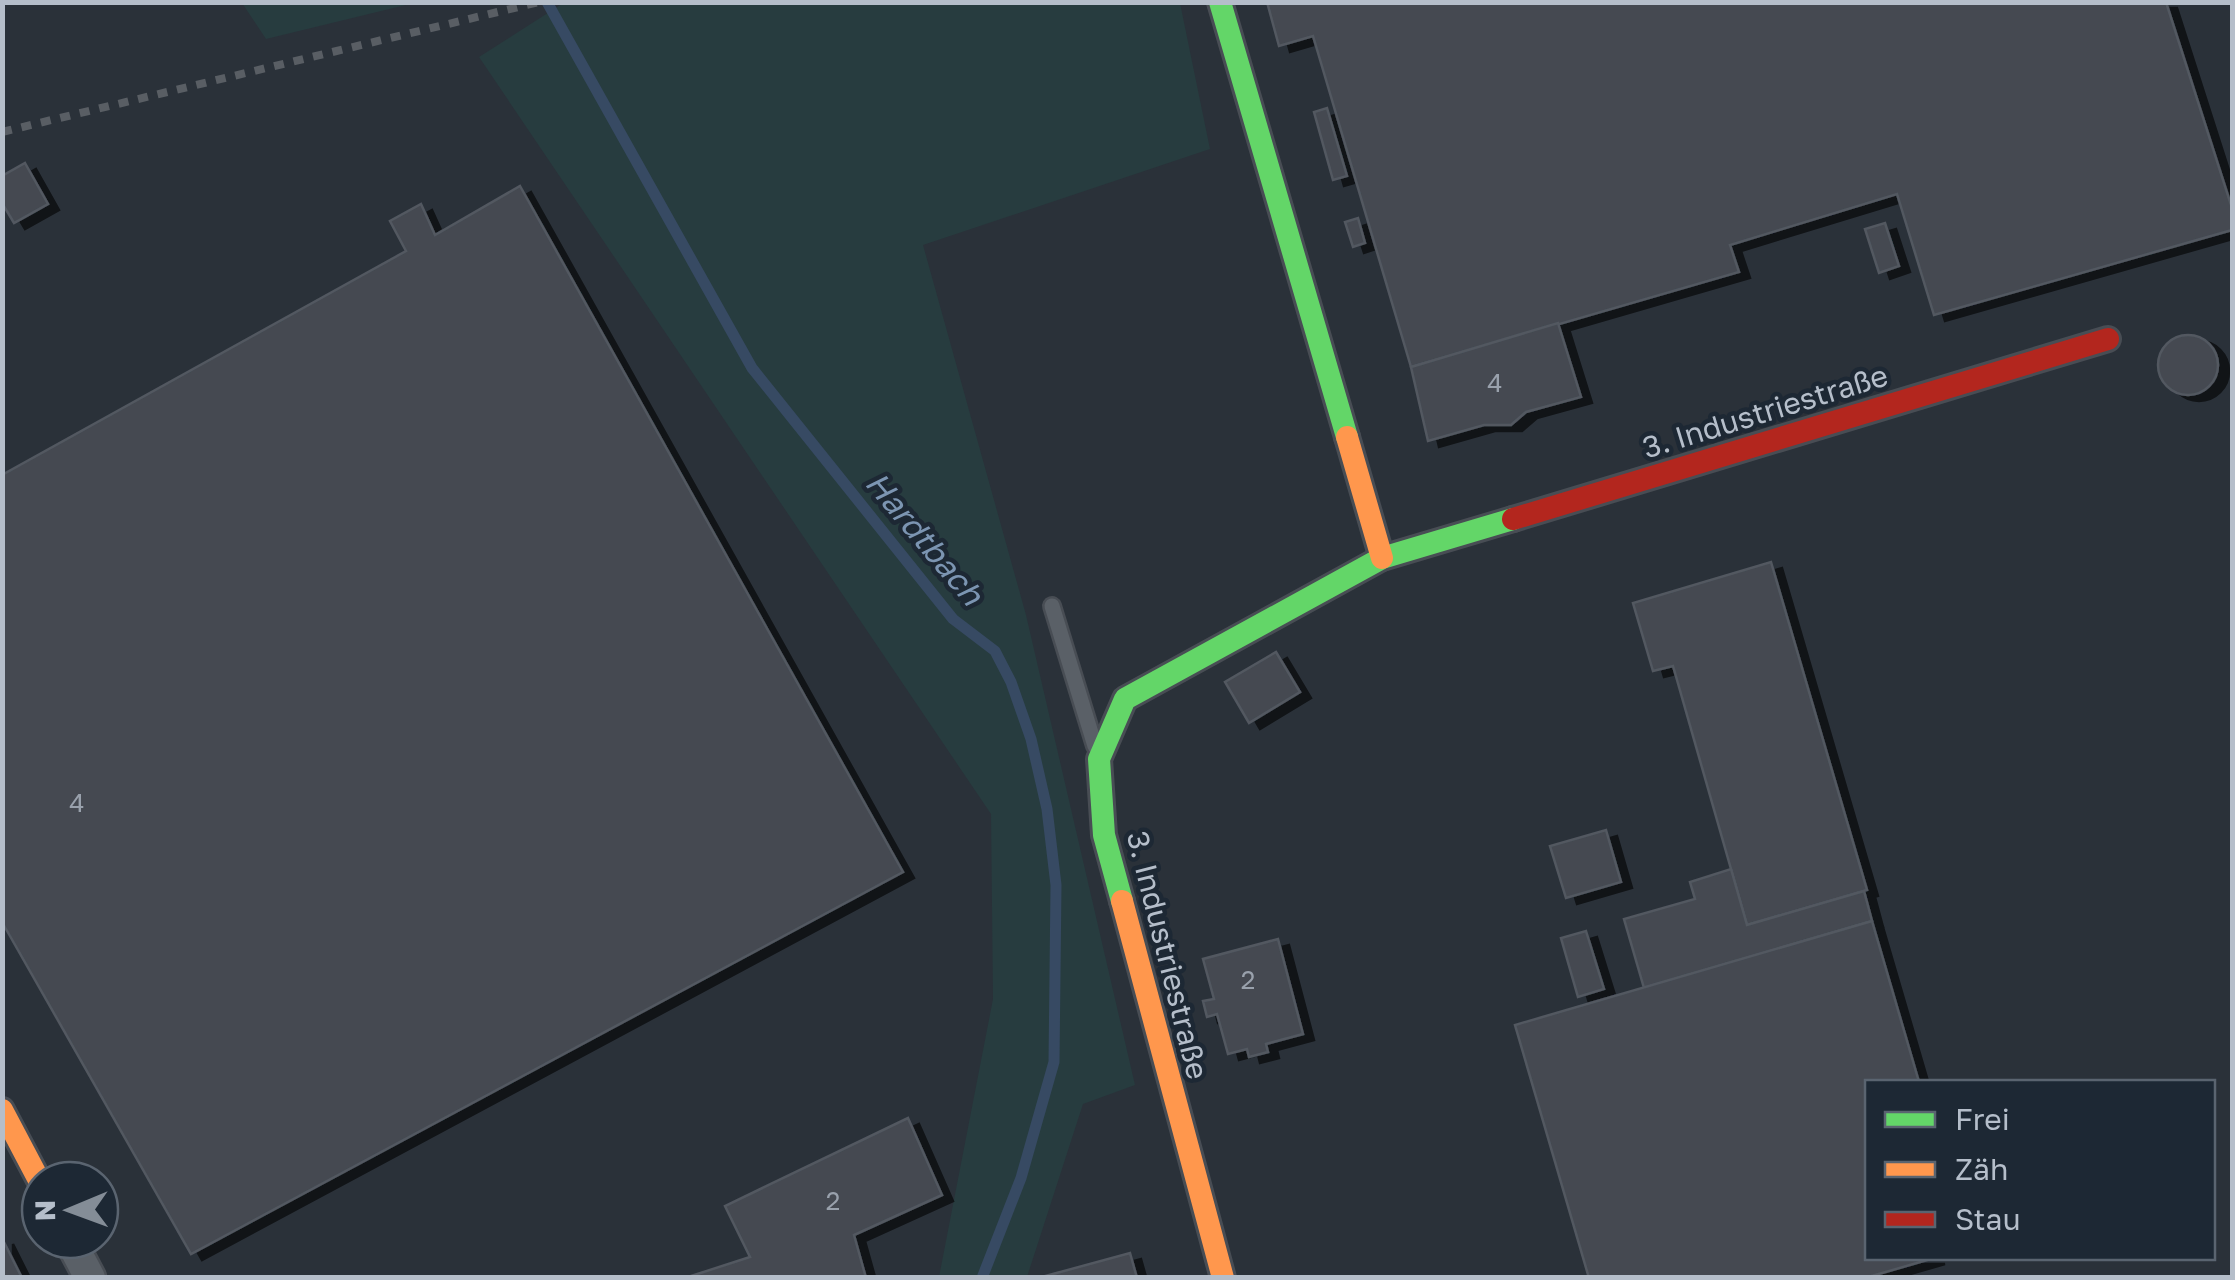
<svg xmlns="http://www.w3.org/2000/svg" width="2235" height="1280" viewBox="0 0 2235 1280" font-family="'Golos Text',sans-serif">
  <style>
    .green { fill: #273c3f }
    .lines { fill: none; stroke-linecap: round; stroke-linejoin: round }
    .stream { stroke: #374a63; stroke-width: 11 }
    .building { fill: #444a51; stroke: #525861; stroke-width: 2.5; filter: url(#shadow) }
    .lane-casing { stroke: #484d54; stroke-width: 20 }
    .street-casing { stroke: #484d54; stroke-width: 35 }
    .fast-casing { stroke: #484d54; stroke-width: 28 }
    .slow-casing { stroke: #484d54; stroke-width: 28 }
    .jam-casing { stroke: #484d54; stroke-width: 28 }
    .lane { stroke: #5a6067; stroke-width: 15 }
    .street { stroke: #5a6067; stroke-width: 30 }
    .fast { stroke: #63d668; stroke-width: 22 }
    .slow { stroke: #ff974d; stroke-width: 22 }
    .jam { stroke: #b3261e; stroke-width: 22 }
    .rail { stroke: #595e64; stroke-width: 8; stroke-dasharray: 10 10; stroke-linecap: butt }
    .labels { text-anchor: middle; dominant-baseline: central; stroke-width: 9; stroke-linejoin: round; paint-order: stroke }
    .number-label { font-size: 25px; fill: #99a1ac }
    .street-label { font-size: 30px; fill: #b5beca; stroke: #1d2834 }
    .water-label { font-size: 32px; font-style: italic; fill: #7c95b2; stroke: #1d2834 }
  </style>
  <defs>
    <filter id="shadow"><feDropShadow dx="11" dy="6" stdDeviation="0" flood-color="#0009"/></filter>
  </defs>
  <rect width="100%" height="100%" fill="#2a3139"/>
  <g class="green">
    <polygon points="565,2 1180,3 1210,149 923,245 1026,615 1135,1085 1083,1104 1027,1277 939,1277 993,999 991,814 479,57"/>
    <polygon points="242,3 414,3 266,39"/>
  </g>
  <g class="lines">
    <polyline class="stream" points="547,2 752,368 953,619 995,651 1011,682 1031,739 1047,809 1056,885 1054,1062 1021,1178 982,1278"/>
  </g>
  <g class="building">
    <polygon points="1267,2 2166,2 2232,208 2232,230 1934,315 1897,194 1730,245 1739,272 1411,367 1313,36 1279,46"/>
    <polygon points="1327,108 1347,176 1333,180 1314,112"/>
    <polygon points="25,163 48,204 14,223 2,203 2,176"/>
    <polygon points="520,186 903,872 191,1254 2,922 2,475 406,251 390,221 421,204 435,235"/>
    <polygon points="1358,218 1365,243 1353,247 1345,222"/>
    <polygon points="1885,223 1899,266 1879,273 1865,229"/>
    <polygon points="1558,323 1581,397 1526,412 1511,425 1484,425 1428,441 1411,367"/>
    <circle cx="2188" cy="365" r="30"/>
    <polygon points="1771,562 1867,890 1747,925 1673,666 1653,671 1633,603"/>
    <polygon points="1276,652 1300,692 1249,723 1225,682"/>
    <polygon points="1606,830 1621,882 1566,898 1550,846"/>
    <polygon points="1731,869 1747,925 1864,891 1872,921 1644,988 1624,919 1695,899 1690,882"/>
    <polygon points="1872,921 1919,1082 1868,1082 1868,1258 1934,1258 1865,1278 1589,1278 1515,1025"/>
    <polygon points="1586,931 1604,989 1578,997 1561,938"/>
    <polygon points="1278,939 1303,1034 1266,1044 1268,1052 1249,1057 1247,1049 1228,1054 1217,1014 1207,1017 1203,1001 1214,999 1203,959"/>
    <polygon points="908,1118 942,1195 854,1235 866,1278 685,1278 750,1257 725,1206"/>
    <polygon points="2,1238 22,1278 2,1278"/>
    <polygon points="1130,1253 1137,1278 1043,1278 1042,1277"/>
  </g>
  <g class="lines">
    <g class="lane-casing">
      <polyline id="lane" points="1052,606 1095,746"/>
    </g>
    <g class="street-casing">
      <polyline id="street" points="70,1240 90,1278"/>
    </g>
    <g class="fast-casing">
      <g id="fast">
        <polyline points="1220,2 1347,437"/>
        <polyline points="1122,901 1104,835 1099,759 1125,699 1382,558 1513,519"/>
      </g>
    </g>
    <g class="slow-casing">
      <g id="slow">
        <polyline points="1347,437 1382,558"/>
        <polyline points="1122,901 1223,1278"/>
        <polyline points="2,1110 40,1182"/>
      </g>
    </g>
    <g class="jam-casing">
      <polyline id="jam" points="1513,519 2108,339"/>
    </g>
    <use href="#lane" class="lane"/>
    <use href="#street" class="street"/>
    <use href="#fast" class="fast"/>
    <use href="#slow" class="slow"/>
    <use href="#jam" class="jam"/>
    <polyline class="rail" points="2,132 539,2"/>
  </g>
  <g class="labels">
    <g class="number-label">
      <text x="1495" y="382">4</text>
      <text x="77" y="802">4</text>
      <text x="1248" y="979">2</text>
      <text x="833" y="1200">2</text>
    </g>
    <g class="street-label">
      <text transform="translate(1765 411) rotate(-17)">3. Industriestraße</text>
      <text transform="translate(1168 955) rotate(76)">3. Industriestraße</text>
    </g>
    <g class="water-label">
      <text transform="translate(925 538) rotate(50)">Hardtbach</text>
    </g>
  </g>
  <rect width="2235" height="1280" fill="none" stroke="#b5beca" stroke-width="10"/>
  <rect x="1865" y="1080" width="350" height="180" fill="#1d2834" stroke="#5a6470" stroke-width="2.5"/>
  <rect x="1885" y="1112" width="50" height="15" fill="#63d668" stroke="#5a6470" stroke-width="2.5"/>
  <text x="1955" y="1130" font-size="30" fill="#b5beca">Frei</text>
  <rect x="1885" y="1162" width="50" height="15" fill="#ff974d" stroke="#5a6470" stroke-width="2.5"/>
  <text x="1955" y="1180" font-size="30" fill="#b5beca">Zäh</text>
  <rect x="1885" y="1212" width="50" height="15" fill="#b3261e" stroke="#5a6470" stroke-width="2.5"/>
  <text x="1955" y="1230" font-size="30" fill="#b5beca">Stau</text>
  <g transform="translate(70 1210) rotate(269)"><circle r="48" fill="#1d2834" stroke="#5a6470" stroke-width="2.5"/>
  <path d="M0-8L18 38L0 25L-18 38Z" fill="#848d97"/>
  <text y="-15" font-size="28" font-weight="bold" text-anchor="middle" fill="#b5beca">N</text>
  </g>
</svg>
